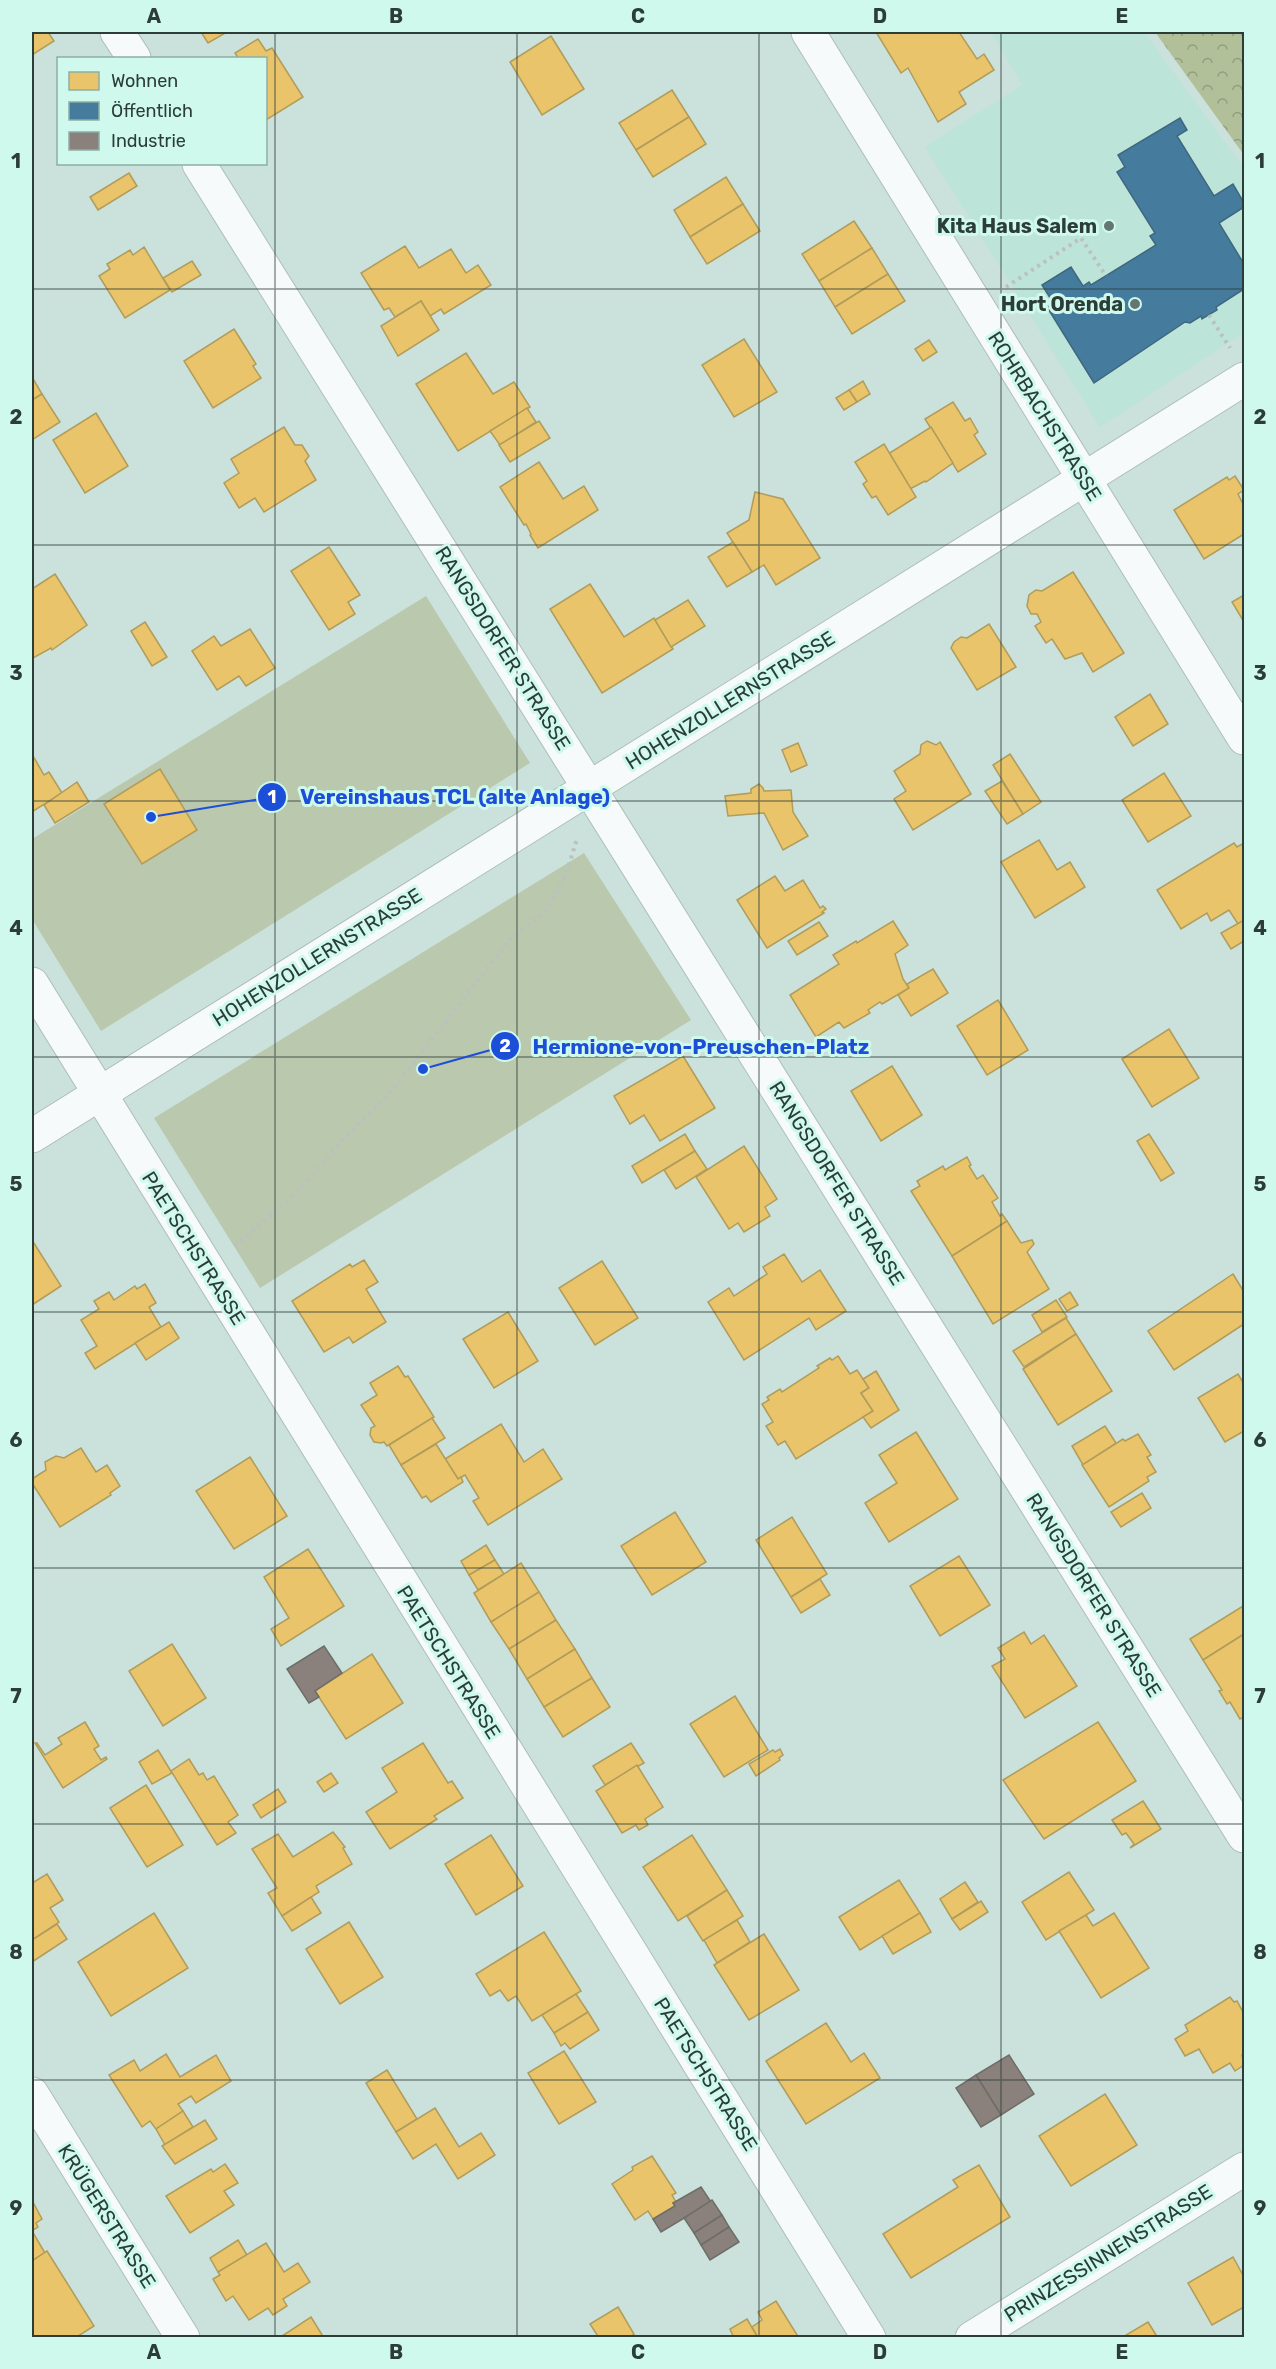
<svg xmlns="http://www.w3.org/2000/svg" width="1276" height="2369" viewBox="0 0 1276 2369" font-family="Rubik,sans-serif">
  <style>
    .built { fill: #bde4d8 }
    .forest { fill: url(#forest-crowns) }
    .park { fill: #bac8ae }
    .homes { fill: #e9c46a; stroke: #b09c5b; stroke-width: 1.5 }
    .public { fill: #457b9d; stroke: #3e687f; stroke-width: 1.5 }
    .industry { fill: #8a817c; stroke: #6e6d68; stroke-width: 1.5 }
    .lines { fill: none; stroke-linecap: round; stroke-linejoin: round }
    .minor-casing { stroke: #adbfb9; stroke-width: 35 }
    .path { stroke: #bac1bf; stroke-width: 4; stroke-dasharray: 3 4.5; stroke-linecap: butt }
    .minor { stroke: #f7fafa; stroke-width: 33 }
    .grid { fill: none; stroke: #2c3d38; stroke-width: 1.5; stroke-opacity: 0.55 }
    .poi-dot { fill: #647671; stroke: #cef9ec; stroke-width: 2 }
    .labels { text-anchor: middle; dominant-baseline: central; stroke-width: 6; stroke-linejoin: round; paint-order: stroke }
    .poi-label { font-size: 20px; font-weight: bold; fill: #2c3d38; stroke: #cef9ec; text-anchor: end }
    .street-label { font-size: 20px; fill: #2c3d38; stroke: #cef9ec }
    .leader { fill: none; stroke: #1d4ed8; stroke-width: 2 }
    .callout-dot { fill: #1d4ed8; stroke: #cef9ec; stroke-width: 2 }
    .mark-label { font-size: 18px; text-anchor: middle; font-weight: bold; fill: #fff }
    .callout-label { font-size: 21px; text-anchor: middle; font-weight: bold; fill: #1d4ed8; stroke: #cef9ec; stroke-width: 6; stroke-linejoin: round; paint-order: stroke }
    .neatline { fill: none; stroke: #2c3d38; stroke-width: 2 }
    .grid-label { font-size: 20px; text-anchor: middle; font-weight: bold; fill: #2c3d38 }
  </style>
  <defs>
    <pattern id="forest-crowns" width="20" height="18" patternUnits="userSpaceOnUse" patternTransform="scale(1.5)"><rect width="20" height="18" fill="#b2c09a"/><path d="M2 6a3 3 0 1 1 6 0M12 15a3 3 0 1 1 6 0" fill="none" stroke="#919d7f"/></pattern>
  </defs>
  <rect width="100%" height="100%" fill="#cbe1db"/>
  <polygon class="built" points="991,32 1144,32 1244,168 1244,333 1100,427 925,147 1022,85"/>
  <polygon class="forest" points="1155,32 1244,32 1244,155"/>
  <g class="park">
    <polygon points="426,596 530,763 101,1031 32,919 32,839"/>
    <polygon points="584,853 691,1020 260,1288 154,1118"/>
  </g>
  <g class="homes">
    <polygon points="32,32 48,32 54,41 32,55"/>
    <polygon points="201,32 227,32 208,43"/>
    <polygon points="876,32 959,32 977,59 984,54 994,70 959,92 966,104 938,122 908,68 901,73"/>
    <polygon points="551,36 584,89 542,115 510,62"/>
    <polygon points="258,39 266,51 272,48 303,97 266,120 266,58 238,58 235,53"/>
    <polygon points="672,90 689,117 636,150 619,123"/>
    <polygon points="689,117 706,144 653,177 636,150"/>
    <polygon points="129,173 137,186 98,210 90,197"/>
    <polygon points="726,177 743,204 690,237 674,210"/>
    <polygon points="743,204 760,231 707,264 690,237"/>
    <polygon points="854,221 872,248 819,281 802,254"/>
    <polygon points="405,246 419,268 451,249 466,273 478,265 491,285 444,314 441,309 430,316 421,301 395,317 389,308 384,310 361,273"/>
    <polygon points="144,247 170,290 125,318 99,276 110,269 107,264 130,250 133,255"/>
    <polygon points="872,248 888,274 835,307 819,281"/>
    <polygon points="192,261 201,275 172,292 163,278"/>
    <polygon points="888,274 905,301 852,334 835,307"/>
    <polygon points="421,301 439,330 398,356 381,326"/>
    <polygon points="234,329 256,364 253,366 261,378 213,408 184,361"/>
    <polygon points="744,339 777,392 734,417 702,365"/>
    <polygon points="929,340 937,352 923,361 915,349"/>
    <polygon points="466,353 493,394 514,382 530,407 458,451 416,384"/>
    <polygon points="32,377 42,394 32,400"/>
    <polygon points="863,381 870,394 857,402 849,390"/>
    <polygon points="849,390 857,402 844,410 836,398"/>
    <polygon points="42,394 60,422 32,440 32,400"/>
    <polygon points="953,402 965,421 970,418 978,432 974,435 986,454 958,472 925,419"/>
    <polygon points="527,408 536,422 500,445 490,431"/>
    <polygon points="96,413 128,466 85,493 53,440"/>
    <polygon points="539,421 550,438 510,462 499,445"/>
    <polygon points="284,427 295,445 302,445 309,456 305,461 316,480 264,512 255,498 239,508 224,483 239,473 231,459"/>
    <polygon points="931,427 953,463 926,482 925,481 910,489 888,454"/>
    <polygon points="884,444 916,497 888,515 876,496 872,498 863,484 867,481 855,462"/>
    <polygon points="539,462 563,499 584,486 598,510 538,548 530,535 531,534 526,524 524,525 500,487"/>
    <polygon points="1235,476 1244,490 1238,494 1244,506 1244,534 1204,559 1174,510 1227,477 1229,480"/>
    <polygon points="755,492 783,499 820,558 776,585 764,565 752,572 727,533 749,520"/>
    <polygon points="733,542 752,572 727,587 708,557"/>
    <polygon points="329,547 360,595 348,602 355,614 329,630 291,571"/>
    <polygon points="1073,572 1124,653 1093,672 1082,653 1065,659 1052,639 1046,643 1035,626 1041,622 1037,614 1031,614 1027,606 1029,595 1036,590 1042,591"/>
    <polygon points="55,574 87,625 52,650 51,648 33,658 32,589"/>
    <polygon points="590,584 624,637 654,618 673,649 602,693 550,609"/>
    <polygon points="1244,595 1244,622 1232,602"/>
    <polygon points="688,600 705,626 671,647 655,620"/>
    <polygon points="145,622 167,657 152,666 131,631"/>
    <polygon points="989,624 1016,667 977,690 951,648 954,642 961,637 967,638"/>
    <polygon points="250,629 275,668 246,686 239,676 217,690 192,651 214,636 221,646"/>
    <polygon points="1150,694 1168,724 1133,746 1115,717"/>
    <polygon points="927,741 936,745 940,742 971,794 913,830 894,799 906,791 894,771 920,754 921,745"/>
    <polygon points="798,743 807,765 791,772 782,750"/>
    <polygon points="32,754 44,775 49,772 62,793 32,812"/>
    <polygon points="1010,754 1041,802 1023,814 993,765"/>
    <polygon points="160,769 197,830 142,864 104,804"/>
    <polygon points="1164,773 1191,816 1148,842 1122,800"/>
    <polygon points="1002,781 1023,814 1007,824 985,791"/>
    <polygon points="77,782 89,802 55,823 44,805"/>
    <polygon points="759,784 763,788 764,791 791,790 793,812 808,836 783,850 764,813 728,816 725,796 751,793 751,789"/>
    <polygon points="1039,840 1057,870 1070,862 1085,887 1035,918 1001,862"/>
    <polygon points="1234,843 1237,847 1244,843 1244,920 1238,924 1229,910 1211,921 1207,913 1181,929 1157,890"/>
    <polygon points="775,876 785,891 803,880 820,908 823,906 826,909 822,912 824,913 767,948 737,900"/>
    <polygon points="1244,920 1244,941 1231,949 1221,933"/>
    <polygon points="893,921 908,945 895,954 903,979 909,988 882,1004 880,1002 868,1010 870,1013 844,1028 839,1022 816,1037 790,995 839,964 833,955 856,941 857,943"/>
    <polygon points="819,922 828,936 797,955 788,941"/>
    <polygon points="933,969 948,993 911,1016 898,995 909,988 907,984"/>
    <polygon points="998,1000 1028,1050 987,1075 957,1026"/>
    <polygon points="1169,1029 1199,1078 1152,1107 1122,1059"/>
    <polygon points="683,1056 715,1108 660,1141 644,1115 630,1124 614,1096"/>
    <polygon points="892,1066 922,1115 881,1141 851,1091"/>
    <polygon points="685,1134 695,1151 642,1183 632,1166"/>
    <polygon points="1149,1134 1174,1173 1161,1181 1137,1141"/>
    <polygon points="744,1146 777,1199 765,1207 770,1216 744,1232 738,1223 729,1229 696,1177"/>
    <polygon points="695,1151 707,1169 676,1189 664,1170"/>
    <polygon points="967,1157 971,1165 969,1166 977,1179 983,1175 998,1198 992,1202 1000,1216 1002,1214 1007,1221 952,1256 911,1191 920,1186 917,1181 943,1166 945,1170"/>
    <polygon points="1007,1221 1021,1243 1032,1240 1034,1244 1027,1252 1049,1289 993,1324 952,1256"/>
    <polygon points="32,1240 61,1286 32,1305"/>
    <polygon points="784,1254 802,1282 820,1270 846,1311 816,1330 809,1318 744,1360 708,1302 729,1288 734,1296 767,1274 763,1267"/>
    <polygon points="364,1260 378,1282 366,1289 386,1322 353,1343 349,1337 324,1352 292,1301 350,1264 352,1267"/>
    <polygon points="602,1261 638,1318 595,1345 559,1288"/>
    <polygon points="1233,1274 1244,1292 1244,1324 1174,1370 1148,1331"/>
    <polygon points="145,1284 156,1303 149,1307 161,1327 95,1369 85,1353 97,1346 81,1320 99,1309 94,1301 109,1292 114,1300 135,1286 137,1289"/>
    <polygon points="1070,1292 1078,1305 1067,1311 1059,1299"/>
    <polygon points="1056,1300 1067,1317 1042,1332 1032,1315"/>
    <polygon points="508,1312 538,1361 494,1388 463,1339"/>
    <polygon points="1066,1318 1076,1334 1024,1367 1013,1351"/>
    <polygon points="169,1322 179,1338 146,1360 135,1343"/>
    <polygon points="1076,1334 1112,1391 1058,1425 1023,1369"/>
    <polygon points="838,1356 850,1374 857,1370 869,1388 861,1393 873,1411 796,1459 785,1441 778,1445 766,1426 773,1422 762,1404 769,1400 767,1397 780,1389 782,1392 819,1368 817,1366 830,1358 832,1360"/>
    <polygon points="398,1366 405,1377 408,1376 434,1417 387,1446 384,1442 381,1443 374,1442 370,1435 371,1428 375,1426 361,1405 377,1395 370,1383"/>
    <polygon points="876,1371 899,1410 871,1428 863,1417 873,1411 861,1393 869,1388 863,1379"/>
    <polygon points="1238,1374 1244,1384 1244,1431 1225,1442 1198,1398"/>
    <polygon points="432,1418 445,1438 401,1465 389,1445"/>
    <polygon points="501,1424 524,1462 543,1449 562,1479 488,1525 473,1501 479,1498 465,1475 458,1479 445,1459"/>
    <polygon points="1105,1426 1116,1443 1083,1465 1072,1446"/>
    <polygon points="916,1432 958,1499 889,1542 865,1503 897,1483 879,1455"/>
    <polygon points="1138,1434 1151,1455 1147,1457 1156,1472 1147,1477 1149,1481 1109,1507 1082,1465 1123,1439 1125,1441"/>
    <polygon points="436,1444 458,1479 461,1477 463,1482 431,1502 426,1496 422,1498 401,1465"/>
    <polygon points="81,1448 96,1472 107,1465 120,1486 110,1493 111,1495 60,1527 32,1483 32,1479 46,1470 45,1462 56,1456 64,1458"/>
    <polygon points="250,1457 287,1516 234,1549 196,1491"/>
    <polygon points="1142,1493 1151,1508 1121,1527 1111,1512"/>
    <polygon points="675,1512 706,1562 652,1595 621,1546"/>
    <polygon points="792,1517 827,1574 791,1597 756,1540"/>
    <polygon points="486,1545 495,1560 469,1575 461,1561"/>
    <polygon points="308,1549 344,1606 281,1646 271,1629 289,1618 264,1577"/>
    <polygon points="959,1556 990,1605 940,1636 910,1586"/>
    <polygon points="495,1560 504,1574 478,1590 469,1575"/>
    <polygon points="521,1563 539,1592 491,1622 474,1593"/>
    <polygon points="820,1579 830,1595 801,1613 791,1597"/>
    <polygon points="539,1592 556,1620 509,1649 491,1622"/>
    <polygon points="1243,1606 1244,1634 1203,1660 1190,1639"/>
    <polygon points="556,1620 575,1649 527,1679 509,1649"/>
    <polygon points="1024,1632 1031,1644 1044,1635 1077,1686 1025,1718 992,1666 1005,1659 998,1648"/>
    <polygon points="1244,1634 1244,1717 1240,1719 1230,1702 1227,1704 1219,1691 1222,1690 1203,1660"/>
    <polygon points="172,1644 206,1698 163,1726 129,1671"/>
    <polygon points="575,1649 592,1678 544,1707 527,1679"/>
    <polygon points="372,1654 403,1703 346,1739 315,1691"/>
    <polygon points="592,1678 610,1707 563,1737 544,1707"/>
    <polygon points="735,1696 768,1750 724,1777 690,1724"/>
    <polygon points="85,1722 99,1746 94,1749 101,1760 106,1757 107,1759 63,1788 35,1743 37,1743 45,1755 62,1744 58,1738"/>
    <polygon points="1098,1722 1136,1781 1044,1839 1003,1780"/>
    <polygon points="423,1743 448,1783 452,1781 463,1798 434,1816 437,1819 390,1849 366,1812 397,1792 382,1768"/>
    <polygon points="631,1743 644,1763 605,1785 593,1766"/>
    <polygon points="780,1749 783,1755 779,1758 780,1760 756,1776 749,1764 773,1750 775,1752"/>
    <polygon points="158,1750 172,1773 152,1784 139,1762"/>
    <polygon points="189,1759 199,1775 203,1773 207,1780 214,1776 238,1815 228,1822 236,1833 217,1845 171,1771"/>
    <polygon points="637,1765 663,1807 645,1819 648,1825 639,1830 636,1825 622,1833 596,1791"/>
    <polygon points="331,1773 338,1783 324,1792 317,1782"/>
    <polygon points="146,1785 183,1845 147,1867 110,1808"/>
    <polygon points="278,1789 286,1802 261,1818 253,1805"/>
    <polygon points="1143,1801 1161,1829 1130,1848 1134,1844 1126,1833 1122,1835 1112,1820"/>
    <polygon points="333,1832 345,1847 343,1848 352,1864 316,1886 319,1892 282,1916 268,1893 277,1888 252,1849 278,1834 293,1857"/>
    <polygon points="491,1835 523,1886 476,1915 445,1864"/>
    <polygon points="692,1835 727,1890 678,1921 643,1867"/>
    <polygon points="1069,1872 1094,1910 1046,1940 1022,1902"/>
    <polygon points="47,1874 63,1900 50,1908 59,1922 32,1940 32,1878 34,1882"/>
    <polygon points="899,1880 920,1913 860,1950 839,1917"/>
    <polygon points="965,1882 978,1902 952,1919 940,1899"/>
    <polygon points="727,1890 743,1916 703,1941 687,1916"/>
    <polygon points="311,1897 321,1913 292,1931 282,1916"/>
    <polygon points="981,1901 988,1912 960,1930 952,1919"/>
    <polygon points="154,1913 188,1968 111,2016 78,1962"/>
    <polygon points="920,1913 931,1932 893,1954 882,1936"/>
    <polygon points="1114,1913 1149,1968 1101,1998 1059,1931 1086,1915 1093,1926"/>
    <polygon points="737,1920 750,1942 717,1963 704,1940"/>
    <polygon points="349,1922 383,1977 340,2004 306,1949"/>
    <polygon points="57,1924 67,1939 32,1962 32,1940"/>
    <polygon points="544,1932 581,1991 532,2021 516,1996 508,2001 500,1990 490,1996 476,1974"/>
    <polygon points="764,1934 799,1990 749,2020 714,1965"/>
    <polygon points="576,1994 588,2012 554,2033 542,2015"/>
    <polygon points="1230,1997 1234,2002 1237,2001 1244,2014 1244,2054 1242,2055 1244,2065 1235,2071 1230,2063 1213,2073 1199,2049 1185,2056 1175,2039 1188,2031 1185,2025"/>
    <polygon points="588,2012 599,2030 570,2049 565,2043 561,2046 554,2033"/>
    <polygon points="826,2023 851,2062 864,2053 880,2078 806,2124 766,2061"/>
    <polygon points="564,2051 596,2102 559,2124 528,2073"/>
    <polygon points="166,2054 180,2077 216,2055 231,2081 196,2103 191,2096 178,2104 183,2111 156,2129 150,2121 142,2127 109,2075 134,2060 140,2071"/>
    <polygon points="387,2070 417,2119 396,2132 366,2083"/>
    <polygon points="1105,2094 1137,2145 1071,2186 1039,2136"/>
    <polygon points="435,2108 459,2147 481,2133 495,2155 458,2179 436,2144 413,2159 396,2132"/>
    <polygon points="183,2111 193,2127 165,2145 156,2129"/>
    <polygon points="205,2120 217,2139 175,2164 162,2146"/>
    <polygon points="652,2156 676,2193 672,2195 676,2202 673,2203 675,2206 653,2219 648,2211 635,2220 612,2184 633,2170 632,2167"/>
    <polygon points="225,2164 238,2183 224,2191 234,2205 190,2233 166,2196 211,2169 213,2172"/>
    <polygon points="979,2165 1010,2217 911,2278 883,2234 958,2187 953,2180"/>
    <polygon points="34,2204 42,2219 36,2223 38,2227 32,2231 45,2253 32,2261 32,2206"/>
    <polygon points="238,2240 247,2255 218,2272 210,2258"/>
    <polygon points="266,2243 284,2272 298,2263 310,2282 283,2299 287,2306 273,2315 268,2308 249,2320 233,2296 226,2301 213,2279 220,2275 218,2272"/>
    <polygon points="47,2251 94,2326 75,2338 32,2337 32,2261"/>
    <polygon points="1233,2257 1244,2277 1244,2307 1212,2325 1188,2283"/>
    <polygon points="776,2301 799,2338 758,2338 752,2327 762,2320 758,2312"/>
    <polygon points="618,2307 634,2334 629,2338 599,2338 590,2324"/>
    <polygon points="311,2317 324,2338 279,2338"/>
    <polygon points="747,2319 758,2338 734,2338 730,2329"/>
    <polygon points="1148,2322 1158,2338 1127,2338 1126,2335"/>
  </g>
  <polygon class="public" points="1180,118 1187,130 1177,136 1214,196 1233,184 1244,203 1244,207 1219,223 1244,264 1244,289 1216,307 1217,310 1202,319 1201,316 1190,323 1185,322 1094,383 1047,307 1054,304 1042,285 1071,267 1083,286 1089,282 1091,285 1156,245 1150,236 1155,233 1117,172 1125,167 1118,155"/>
  <g class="industry">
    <polygon points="324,1646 342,1673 315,1691 319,1697 309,1703 287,1669"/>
    <polygon points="1009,2055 1034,2094 1001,2115 976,2075"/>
    <polygon points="976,2075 1001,2115 981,2127 956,2088"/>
    <polygon points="701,2187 711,2202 661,2232 653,2219 675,2206 673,2203"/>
    <polygon points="712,2200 722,2215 694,2233 684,2218"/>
    <polygon points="722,2215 729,2227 701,2245 694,2233"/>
    <polygon points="729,2227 739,2242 710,2260 701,2245"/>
  </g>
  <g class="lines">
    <g class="minor-casing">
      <g id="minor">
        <polyline points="117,32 134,58"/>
        <polyline points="808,32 1244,738"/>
        <polyline points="199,164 1244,1836"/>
        <polyline points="32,984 869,2338"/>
        <polyline points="32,1136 1244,379"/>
        <polyline points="32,2094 183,2338"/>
        <polyline points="972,2338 1244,2169"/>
      </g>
    </g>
    <g class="path">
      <polyline points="1006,287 1081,238 1106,276"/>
      <polyline points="1209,315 1230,348"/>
      <polyline points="235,1246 295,1194 343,1140 386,1098 510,939 546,911 565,877 577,839"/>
    </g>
    <use href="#minor" class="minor"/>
  </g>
  <path class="grid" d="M275,32V2338M517,32V2338M759,32V2338M1001,32V2338M32,289H1244M32,545H1244M32,801H1244M32,1057H1244M32,1312H1244M32,1568H1244M32,1824H1244M32,2080H1244"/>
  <g class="poi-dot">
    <circle cx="1109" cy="226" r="6"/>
    <circle cx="1135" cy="304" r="6"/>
  </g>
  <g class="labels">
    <g class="poi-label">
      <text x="1097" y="226">Kita Haus Salem</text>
      <text x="1123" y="304">Hort Orenda</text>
    </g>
    <g class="street-label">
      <text transform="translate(1045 416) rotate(58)">ROHRBACHSTRASSE</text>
      <text transform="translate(503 648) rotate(58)">RANGSDORFER STRASSE</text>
      <text transform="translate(730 700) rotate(-32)">HOHENZOLLERNSTRASSE</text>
      <text transform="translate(317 957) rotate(-32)">HOHENZOLLERNSTRASSE</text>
      <text transform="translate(837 1183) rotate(58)">RANGSDORFER STRASSE</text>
      <text transform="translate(194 1248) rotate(58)">PAETSCHSTRASSE</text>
      <text transform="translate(1094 1595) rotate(58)">RANGSDORFER STRASSE</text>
      <text transform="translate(449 1662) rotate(58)">PAETSCHSTRASSE</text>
      <text transform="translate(706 2074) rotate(58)">PAETSCHSTRASSE</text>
      <text transform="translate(107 2216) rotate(58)">KRÜGERSTRASSE</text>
      <text transform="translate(1108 2253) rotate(-32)">PRINZESSINNENSTRASSE</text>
    </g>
  </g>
  <path class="leader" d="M151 817L272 797M423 1069L505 1046"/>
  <g class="callout-dot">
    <circle cx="151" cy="817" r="6"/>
    <circle cx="423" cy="1069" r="6"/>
    <circle cx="272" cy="797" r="15"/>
    <circle cx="505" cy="1046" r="15"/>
  </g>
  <g class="mark-label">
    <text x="272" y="803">1</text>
    <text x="505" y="1052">2</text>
  </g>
  <g class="callout-label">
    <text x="455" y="804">Vereinshaus TCL (alte Anlage)</text>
    <text x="701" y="1054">Hermione-von-Preuschen-Platz</text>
  </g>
  <rect width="1276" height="2369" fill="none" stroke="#cef9ec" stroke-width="66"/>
  <rect x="57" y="57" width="210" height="108" fill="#cef9ec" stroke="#8daea4" stroke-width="1.5"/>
  <rect x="69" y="72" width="30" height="18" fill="#e9c46a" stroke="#8daea4" stroke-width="1.5"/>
  <text x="111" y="87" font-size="18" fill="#2c3d38">Wohnen</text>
  <rect x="69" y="102" width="30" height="18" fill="#457b9d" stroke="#8daea4" stroke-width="1.5"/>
  <text x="111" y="117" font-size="18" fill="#2c3d38">Öffentlich</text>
  <rect x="69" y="132" width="30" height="18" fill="#8a817c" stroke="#8daea4" stroke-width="1.5"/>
  <text x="111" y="147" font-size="18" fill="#2c3d38">Industrie</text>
  <rect x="33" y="33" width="1210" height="2303" class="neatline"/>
  <g class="grid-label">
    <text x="154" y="23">A</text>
    <text x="396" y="23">B</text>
    <text x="638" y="23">C</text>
    <text x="880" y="23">D</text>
    <text x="1122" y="23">E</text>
    <text x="16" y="168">1</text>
    <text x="1260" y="168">1</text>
    <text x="16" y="424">2</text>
    <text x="1260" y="424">2</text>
    <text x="16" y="680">3</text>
    <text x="1260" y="680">3</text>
    <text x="16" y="935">4</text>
    <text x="1260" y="935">4</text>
    <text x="16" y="1191">5</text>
    <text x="1260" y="1191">5</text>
    <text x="16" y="1447">6</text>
    <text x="1260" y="1447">6</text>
    <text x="16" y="1703">7</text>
    <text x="1260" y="1703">7</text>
    <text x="16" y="1959">8</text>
    <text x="1260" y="1959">8</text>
    <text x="16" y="2215">9</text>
    <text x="1260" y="2215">9</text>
    <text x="154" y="2359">A</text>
    <text x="396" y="2359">B</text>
    <text x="638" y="2359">C</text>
    <text x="880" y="2359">D</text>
    <text x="1122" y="2359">E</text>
  </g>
</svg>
